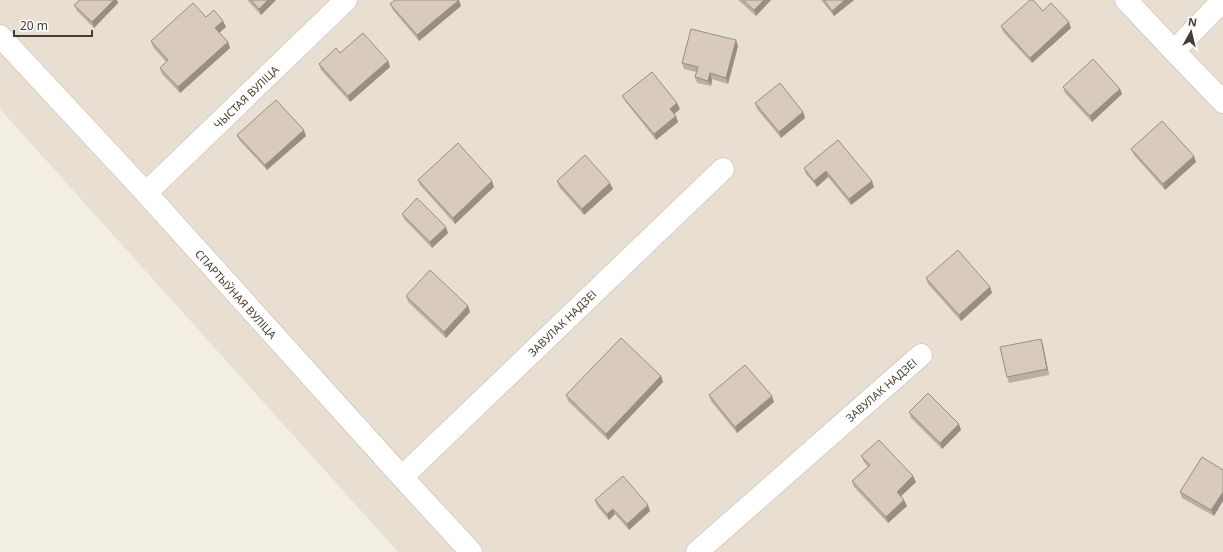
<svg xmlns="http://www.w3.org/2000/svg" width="1223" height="552" viewBox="0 0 1223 552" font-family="'Noto Sans',sans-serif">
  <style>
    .residential { fill: #e8dfd2 }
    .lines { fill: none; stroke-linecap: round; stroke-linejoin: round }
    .minor-casing { stroke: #c2b8a9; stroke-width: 23 }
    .minor { stroke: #fff; stroke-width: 22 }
    .wall { fill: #bbafa2 }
    .shaded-wall { fill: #988e84 }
    .building { fill: #d9cbbc; stroke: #988e84 }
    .labels { text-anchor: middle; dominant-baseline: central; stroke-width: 3.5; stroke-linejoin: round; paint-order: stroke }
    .street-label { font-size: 11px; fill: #463d34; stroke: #fff }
  </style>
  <rect width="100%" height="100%" fill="#f3eee4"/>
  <polygon class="residential" points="0,0 1223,0 1223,552 398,552 0,109"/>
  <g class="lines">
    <g class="minor-casing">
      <g id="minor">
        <polyline points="1126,0 1174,51 1223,102"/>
        <polyline points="0,36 146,193 402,477 471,552"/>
        <polyline points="1174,51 1223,0"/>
        <polyline points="146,193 346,0"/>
        <polyline points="402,477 723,169"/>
        <polyline points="697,552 921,355"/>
      </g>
    </g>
    <use href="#minor" class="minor"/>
  </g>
  <g class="wall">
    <polygon points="80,0 117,0 118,3 94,28 77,11 74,5"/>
    <polygon points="247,0 276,0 261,15"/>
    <polygon points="738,0 771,0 756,16"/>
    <polygon points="821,0 854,0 834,16"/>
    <polygon points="390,4 461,6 419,41 393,10"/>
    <polygon points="1043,11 1071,28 1032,63 1003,32 1001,26"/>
    <polygon points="206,17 223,21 226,27 219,32 228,42 230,48 180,93 162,74 160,68 166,62 153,47 151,41"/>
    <polygon points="738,46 728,84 712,79 711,86 697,83 695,77 696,72 684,69 682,63"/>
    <polygon points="340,53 388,61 390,67 350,102 321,70 319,64"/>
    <polygon points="1063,87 1120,89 1122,94 1092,122 1065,93"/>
    <polygon points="622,96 677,103 680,109 674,113 676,116 678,122 656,140 625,101"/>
    <polygon points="755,103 803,112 805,118 781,138 757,109"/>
    <polygon points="237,135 306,136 267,170 239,140"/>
    <polygon points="838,140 874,187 851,205 828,177 817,187 806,174 804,168"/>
    <polygon points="1131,149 1196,162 1165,190 1134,155"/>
    <polygon points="418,180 494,187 455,224 420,185"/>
    <polygon points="557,181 613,189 584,215 559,187"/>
    <polygon points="402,214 448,233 432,248 404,219"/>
    <polygon points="926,278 990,287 992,293 961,321 928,284"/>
    <polygon points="406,296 468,306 470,312 446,338 408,302"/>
    <polygon points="1041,339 1043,345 1049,375 1009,383 1007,377"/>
    <polygon points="661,376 663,382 608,440 568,401 566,395"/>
    <polygon points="709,395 774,402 737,433 711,401"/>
    <polygon points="909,412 961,430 942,449 911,418"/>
    <polygon points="861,456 913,476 916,482 901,496 904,500 907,506 888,523 854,487 852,481 868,467 864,462"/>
    <polygon points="1202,457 1214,516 1182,498 1180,492"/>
    <polygon points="595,500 650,511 629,530 615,514 609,520 597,506"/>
  </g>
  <g class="shaded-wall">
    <polygon points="114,0 117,0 118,3 94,28 92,22"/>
    <polygon points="268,0 276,0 261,15 259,9"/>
    <polygon points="459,0 461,6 419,41 417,35"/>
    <polygon points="764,0 771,0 756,16 754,10"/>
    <polygon points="845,0 854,0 834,16 832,11"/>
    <polygon points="223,21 226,27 218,34 215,28"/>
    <polygon points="1069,22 1071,28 1032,63 1030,58"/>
    <polygon points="736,40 738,46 728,84 726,78"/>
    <polygon points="228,42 230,48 180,93 178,87"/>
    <polygon points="388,61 390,67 350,102 348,96"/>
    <polygon points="710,73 712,79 711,86 708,81"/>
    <polygon points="1120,89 1122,94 1092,122 1090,116"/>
    <polygon points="677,103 680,109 673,115 670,109"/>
    <polygon points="803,112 805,118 781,138 779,132"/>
    <polygon points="676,116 678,122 656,140 654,134"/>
    <polygon points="304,130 306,136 267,170 265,165"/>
    <polygon points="1194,156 1196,162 1165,190 1163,184"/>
    <polygon points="826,171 828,177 817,187 814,181"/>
    <polygon points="492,181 494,187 455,224 453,218"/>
    <polygon points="872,181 874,187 851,205 849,199"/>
    <polygon points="610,183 613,189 584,215 582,209"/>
    <polygon points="446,227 448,233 432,248 430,242"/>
    <polygon points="990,287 992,293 961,321 959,315"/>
    <polygon points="468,306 470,312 446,338 444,332"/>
    <polygon points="1041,339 1043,345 1049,375 1047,369"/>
    <polygon points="661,376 663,382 608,440 606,434"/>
    <polygon points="772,396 774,402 737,433 735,427"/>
    <polygon points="959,424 961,430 942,449 940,443"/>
    <polygon points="913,476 916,482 899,498 897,492"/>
    <polygon points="1223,492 1223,501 1214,516 1211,510"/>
    <polygon points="904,500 907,506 888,523 886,517"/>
    <polygon points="648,505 650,511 629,530 627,524"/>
    <polygon points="613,509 615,514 609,520 607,514"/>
  </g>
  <g class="building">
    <polygon points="80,0 114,0 92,22 74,5"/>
    <polygon points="251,0 268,0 259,9"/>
    <polygon points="395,0 459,0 417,35 390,4"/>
    <polygon points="743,0 764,0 754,10"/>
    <polygon points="824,0 845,0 832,11"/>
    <polygon points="1030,0 1033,0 1043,11 1051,3 1069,22 1030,58 1001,26"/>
    <polygon points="193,3 206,17 214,10 223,21 215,28 228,42 178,87 160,68 168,60 151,41"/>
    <polygon points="691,29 736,40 726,78 710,73 708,81 695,77 698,67 682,63"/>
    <polygon points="363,33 388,61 348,96 319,64 336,48 340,53"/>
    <polygon points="1093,59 1120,89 1090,116 1063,87"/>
    <polygon points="652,72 677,103 670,109 676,116 654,134 622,96"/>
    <polygon points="780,83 803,112 779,132 755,103"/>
    <polygon points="276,100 304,130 265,165 237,135"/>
    <polygon points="1162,121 1194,156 1163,184 1131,149"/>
    <polygon points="838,140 872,181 849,199 826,171 814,181 804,168"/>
    <polygon points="458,143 492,181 453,218 418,180"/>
    <polygon points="585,155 610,183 582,209 557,181"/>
    <polygon points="417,198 446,227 430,242 402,214"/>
    <polygon points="958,250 990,287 959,315 926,278"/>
    <polygon points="430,270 468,306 444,332 406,296"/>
    <polygon points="621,338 661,376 606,434 566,395"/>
    <polygon points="1041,339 1047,369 1007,377 1000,347"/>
    <polygon points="745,365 772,396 735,427 709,395"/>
    <polygon points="928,393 959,424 940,443 909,412"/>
    <polygon points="879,440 913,476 897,492 904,500 886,517 852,481 870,465 861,456"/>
    <polygon points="1202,457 1223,470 1223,492 1211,510 1180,492"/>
    <polygon points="623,476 648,505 627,524 613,509 607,514 595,500"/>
  </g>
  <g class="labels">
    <g class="street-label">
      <text transform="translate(246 97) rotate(-44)">ЧЫСТАЯ ВУЛІЦА</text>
      <text transform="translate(236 294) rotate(48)">СПАРТЫЎНАЯ ВУЛІЦА</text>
      <text transform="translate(562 323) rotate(-44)">ЗАВУЛАК НАДЗЕІ</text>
      <text transform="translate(881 390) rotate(-41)">ЗАВУЛАК НАДЗЕІ</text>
    </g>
  </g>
  <g transform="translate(1191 32) rotate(8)" stroke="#ffffff" stroke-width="3" paint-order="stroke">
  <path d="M0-3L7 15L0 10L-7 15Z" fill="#463d34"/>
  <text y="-6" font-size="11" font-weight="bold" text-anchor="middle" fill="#463d34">N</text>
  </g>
  <path d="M14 30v6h78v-6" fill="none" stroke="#463d34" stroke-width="2"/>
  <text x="20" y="30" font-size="12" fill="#463d34" stroke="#ffffff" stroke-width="3" paint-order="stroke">20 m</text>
</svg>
